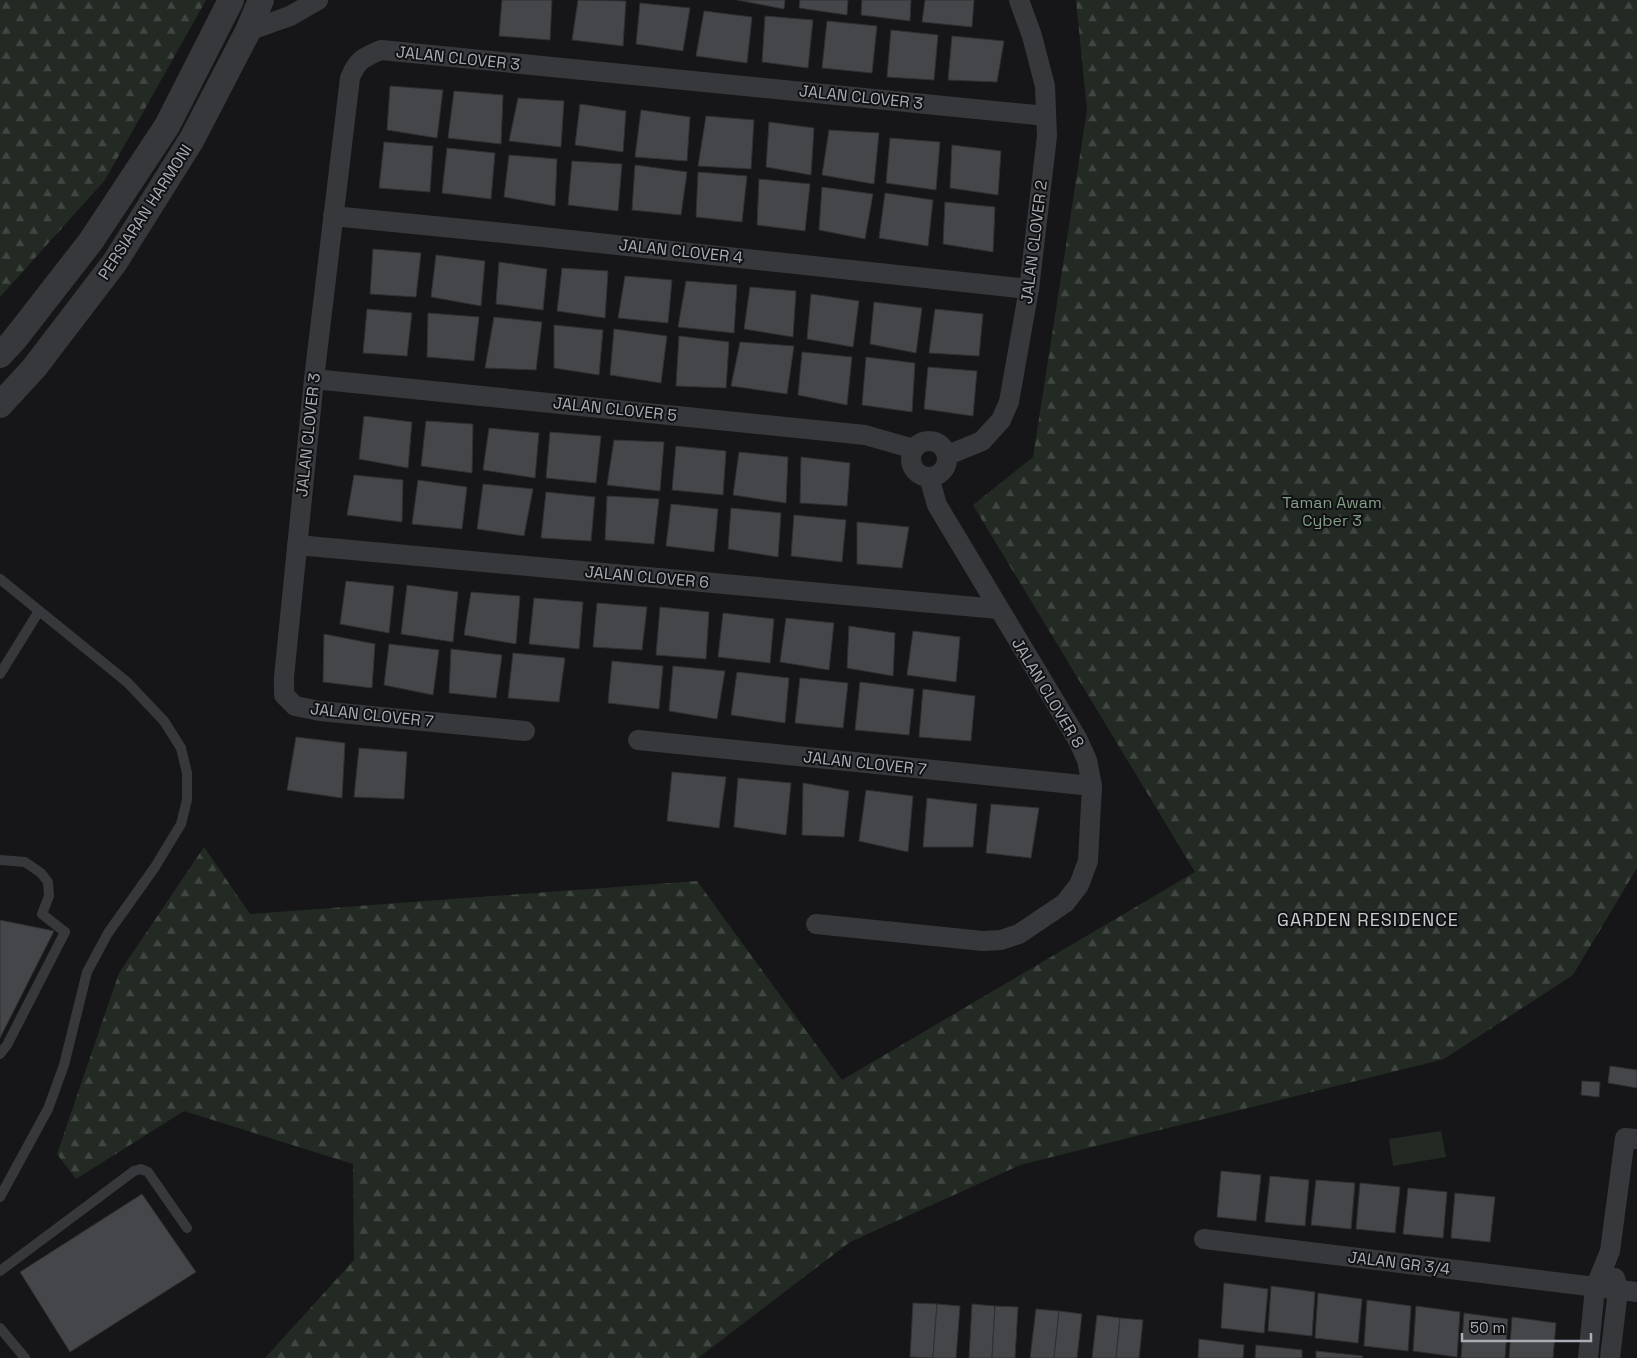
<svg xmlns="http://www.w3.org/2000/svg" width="1637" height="1358" viewBox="0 0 1637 1358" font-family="'Space Grotesk',sans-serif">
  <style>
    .forest { fill: url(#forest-firs) }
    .garden { fill: #232a24 }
    .building { fill: #45464a; stroke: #303033 }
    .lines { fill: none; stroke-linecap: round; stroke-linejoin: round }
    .service { stroke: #37383c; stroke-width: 10 }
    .minor { stroke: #37383c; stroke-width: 20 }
    .tertiary { stroke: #37383c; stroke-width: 26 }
    .labels { text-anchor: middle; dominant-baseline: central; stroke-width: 4; stroke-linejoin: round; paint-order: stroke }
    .street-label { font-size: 16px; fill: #a9adb6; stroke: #111113 }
    .park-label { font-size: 16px; fill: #839f85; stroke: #111113 }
    .neighbourhood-label { font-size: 18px; letter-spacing: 1px; fill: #caccd3; stroke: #111113 }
  </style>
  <defs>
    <pattern id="forest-firs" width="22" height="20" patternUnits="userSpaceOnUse" patternTransform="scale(1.25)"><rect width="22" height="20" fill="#232a24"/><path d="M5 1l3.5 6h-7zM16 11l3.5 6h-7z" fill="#404642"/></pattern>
  </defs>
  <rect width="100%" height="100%" fill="#161618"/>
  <g class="forest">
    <polygon points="0,0 206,0 105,180 0,297"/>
    <polygon points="1076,0 1637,0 1637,868 1573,975 1444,1059 1020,1165 850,1242 698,1358 265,1358 354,1260 353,1164 184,1111 76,1179 57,1154 119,973 204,847 250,914 697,881 842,1080 1195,872 973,505 1033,457 1087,110"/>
  </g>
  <polygon class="garden" points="1441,1131 1446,1157 1393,1166 1389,1139"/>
  <g class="building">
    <polygon points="502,0 552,0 550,40 499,36"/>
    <polygon points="578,0 626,1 623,46 572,40"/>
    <polygon points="737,0 785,0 784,9"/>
    <polygon points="800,0 848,0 847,15 799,8"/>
    <polygon points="862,0 911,0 910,21 861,15"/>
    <polygon points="925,0 974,0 972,27 922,22"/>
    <polygon points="640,3 690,8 683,51 636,44"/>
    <polygon points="704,11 752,17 747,63 696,56"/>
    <polygon points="765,16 813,20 808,68 762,62"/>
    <polygon points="827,21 877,26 872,73 822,68"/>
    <polygon points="891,30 938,35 934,80 887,77"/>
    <polygon points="952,36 1004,41 997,82 948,80"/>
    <polygon points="390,86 443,90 437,138 387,130"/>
    <polygon points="454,91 503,95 501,144 448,138"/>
    <polygon points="518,98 564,101 561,147 509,141"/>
    <polygon points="580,104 626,111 623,152 575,145"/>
    <polygon points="641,110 690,117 687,161 635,157"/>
    <polygon points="706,116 754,120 751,169 698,166"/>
    <polygon points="769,122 814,128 811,175 766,167"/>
    <polygon points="829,130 879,133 874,184 822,175"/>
    <polygon points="890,138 940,142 936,190 886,183"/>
    <polygon points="384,142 433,146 430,192 379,188"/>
    <polygon points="952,145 1001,151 998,195 950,188"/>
    <polygon points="447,148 495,153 491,199 442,193"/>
    <polygon points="509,155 557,159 555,206 504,197"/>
    <polygon points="572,161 622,164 618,211 568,205"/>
    <polygon points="635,165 687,172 681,215 632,210"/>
    <polygon points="698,172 747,176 742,222 696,217"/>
    <polygon points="759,179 810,184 805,231 757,225"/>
    <polygon points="822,187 873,194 865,239 819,230"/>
    <polygon points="885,193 933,200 928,246 879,238"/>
    <polygon points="945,202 995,207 993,252 943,244"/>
    <polygon points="373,249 421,253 416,297 370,294"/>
    <polygon points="436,255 485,261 481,306 431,297"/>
    <polygon points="499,262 547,269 543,310 496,304"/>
    <polygon points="562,268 608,271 605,318 557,311"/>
    <polygon points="625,276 672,280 668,323 618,318"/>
    <polygon points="686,281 737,285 734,333 678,327"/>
    <polygon points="750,287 796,291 793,337 744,329"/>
    <polygon points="811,294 859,301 853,347 807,339"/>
    <polygon points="874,302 922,308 916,353 870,344"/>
    <polygon points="367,309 412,313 407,356 363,353"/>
    <polygon points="935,309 983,314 979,356 929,353"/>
    <polygon points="428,313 479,317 474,361 427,357"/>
    <polygon points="494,317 542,322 536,370 485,368"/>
    <polygon points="554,325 603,330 599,375 554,368"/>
    <polygon points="614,329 667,336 661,383 610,375"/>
    <polygon points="679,336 729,342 726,388 676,386"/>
    <polygon points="740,342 794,346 787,394 731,386"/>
    <polygon points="802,352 852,357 847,405 798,395"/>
    <polygon points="866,357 915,363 912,412 862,405"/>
    <polygon points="928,367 977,371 973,416 924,409"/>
    <polygon points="364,416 412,422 408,468 359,459"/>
    <polygon points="426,421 473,424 472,473 421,466"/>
    <polygon points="489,428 539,433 535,478 483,470"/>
    <polygon points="550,432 601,436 596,483 546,478"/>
    <polygon points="614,440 664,442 660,491 607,485"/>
    <polygon points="676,446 726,451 723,495 672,490"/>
    <polygon points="739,452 788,457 786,503 733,495"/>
    <polygon points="801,457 850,463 847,506 800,503"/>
    <polygon points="354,475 403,480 402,522 347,515"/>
    <polygon points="418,480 467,487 462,529 412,524"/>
    <polygon points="483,484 533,489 524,536 477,529"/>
    <polygon points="546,492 595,497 591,541 541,538"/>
    <polygon points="607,496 659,499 654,544 605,540"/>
    <polygon points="671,504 718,509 714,552 666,546"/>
    <polygon points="731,508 781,513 778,557 728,549"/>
    <polygon points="794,515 846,520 842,562 791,556"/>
    <polygon points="857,522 909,527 902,568 857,564"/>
    <polygon points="346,581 394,586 389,633 340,624"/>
    <polygon points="407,585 458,592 453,642 401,634"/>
    <polygon points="471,592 520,596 516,644 464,635"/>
    <polygon points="534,598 583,602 579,649 529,644"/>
    <polygon points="597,603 647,607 642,650 593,647"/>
    <polygon points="660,607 709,612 706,659 656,655"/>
    <polygon points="723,613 774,619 770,663 718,657"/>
    <polygon points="786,618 834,623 829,670 780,662"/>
    <polygon points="849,626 895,633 893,676 847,668"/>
    <polygon points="913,631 960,637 956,682 907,675"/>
    <polygon points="324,634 375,644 372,688 323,682"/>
    <polygon points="389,644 439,650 433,695 384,685"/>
    <polygon points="451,649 502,655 496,698 449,693"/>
    <polygon points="513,653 565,658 559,702 508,698"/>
    <polygon points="612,661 663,666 659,709 608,703"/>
    <polygon points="673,666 725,671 717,719 669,711"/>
    <polygon points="737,672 789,678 785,723 731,715"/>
    <polygon points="800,678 848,683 843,728 795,723"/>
    <polygon points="860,682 914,689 909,735 855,730"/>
    <polygon points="923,689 975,696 971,741 919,737"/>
    <polygon points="296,737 345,743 342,798 287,790"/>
    <polygon points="359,748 407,752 404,799 354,797"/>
    <polygon points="672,772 726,777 719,828 667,821"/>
    <polygon points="738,778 791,783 786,835 734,827"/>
    <polygon points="803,783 849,791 844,837 802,835"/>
    <polygon points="866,790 913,796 908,852 859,841"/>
    <polygon points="927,798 977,804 973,847 923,847"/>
    <polygon points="991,804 1039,808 1031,858 986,853"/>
    <polygon points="0,920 54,931 0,1038"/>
    <polygon points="1610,1066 1637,1070 1637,1088 1608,1083"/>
    <polygon points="1582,1081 1600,1082 1599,1097 1581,1095"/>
    <polygon points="1221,1171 1261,1175 1256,1221 1217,1217"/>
    <polygon points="1270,1176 1309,1180 1305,1226 1265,1222"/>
    <polygon points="1316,1180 1355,1183 1351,1229 1311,1225"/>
    <polygon points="1360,1183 1400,1187 1395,1233 1356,1229"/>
    <polygon points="1408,1188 1447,1192 1443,1238 1403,1234"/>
    <polygon points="1455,1193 1495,1197 1490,1242 1451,1238"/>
    <polygon points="142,1194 196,1272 70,1352 20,1272"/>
    <polygon points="1224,1283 1268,1289 1264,1333 1221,1328"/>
    <polygon points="1271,1286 1315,1292 1312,1336 1268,1331"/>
    <polygon points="1318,1293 1362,1299 1358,1343 1315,1338"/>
    <polygon points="1367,1300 1411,1306 1408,1351 1364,1346"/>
    <polygon points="913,1303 937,1304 933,1358 910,1357"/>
    <polygon points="937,1304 960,1306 956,1358 933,1358"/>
    <polygon points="972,1304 995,1306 992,1358 969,1358"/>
    <polygon points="995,1306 1018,1307 1015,1358 992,1358"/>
    <polygon points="1416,1306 1460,1312 1457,1357 1413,1351"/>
    <polygon points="1036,1309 1059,1311 1054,1358 1030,1358"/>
    <polygon points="1059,1311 1082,1314 1077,1358 1054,1358"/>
    <polygon points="1464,1313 1508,1319 1505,1358 1461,1358"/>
    <polygon points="1097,1315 1120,1318 1116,1358 1092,1358"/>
    <polygon points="1512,1317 1556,1323 1553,1358 1509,1358"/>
    <polygon points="1120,1318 1143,1320 1139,1358 1116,1358"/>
    <polygon points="1199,1339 1244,1345 1243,1358 1198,1358"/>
    <polygon points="1256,1345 1302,1350 1302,1358 1255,1358"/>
    <polygon points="1316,1351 1363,1356 1362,1358 1316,1358"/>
  </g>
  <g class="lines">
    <g class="service">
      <polyline points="0,579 127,682 164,721 181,748 187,773 187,800 181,824 155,867 108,933 87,972 64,1065 48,1109 0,1197"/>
      <polyline points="0,674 39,611"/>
      <polyline points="0,860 25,862 41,873 48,882 49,896 42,914 65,932 7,1045 0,1054"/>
      <polyline points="0,1271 134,1171 141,1169 148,1172 187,1228"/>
      <polyline points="0,1328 25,1358"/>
    </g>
    <g class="minor">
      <polyline points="248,31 290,16 318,0"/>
      <polyline points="333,216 514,234 1029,289"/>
      <polyline points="314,379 865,435 914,449"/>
      <circle cx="929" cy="459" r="18"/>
      <polyline points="948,455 982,441 1001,420 1009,402 1029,289 1047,136 1045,86 1032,36 1019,0"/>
      <polyline points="297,545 998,609"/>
      <path d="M525,731L320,711L295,706L284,695V677L314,379L350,78C357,60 364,57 381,50L1046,116"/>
      <polyline points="638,740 1092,786"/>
      <polyline points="816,924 983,941 1001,940 1019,934 1065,903 1079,885 1088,861 1092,786 1087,760 1078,740 937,505 929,477"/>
      <polyline points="1204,1239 1637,1292"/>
      <polyline points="1588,1358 1595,1288 1610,1251 1625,1138 1637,1139"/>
      <polyline points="1610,1358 1618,1290 1615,1278"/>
    </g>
    <g class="tertiary">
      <polyline points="0,355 14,340 91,241 167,126 231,0"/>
      <polyline points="0,405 34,368 115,262 192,139 248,31 261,0"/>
    </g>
  </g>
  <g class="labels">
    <g class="street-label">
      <text transform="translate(458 58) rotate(6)">JALAN CLOVER 3</text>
      <text transform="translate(861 97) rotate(6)">JALAN CLOVER 3</text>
      <text transform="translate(145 212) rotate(-57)">PERSIARAN HARMONI</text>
      <text transform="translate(1034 242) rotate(-83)">JALAN CLOVER 2</text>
      <text transform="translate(681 251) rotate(6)">JALAN CLOVER 4</text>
      <text transform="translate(615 409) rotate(6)">JALAN CLOVER 5</text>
      <text transform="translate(308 435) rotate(-84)">JALAN CLOVER 3</text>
      <text transform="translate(647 577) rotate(5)">JALAN CLOVER 6</text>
      <text transform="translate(1048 693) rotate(59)">JALAN CLOVER 8</text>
      <text transform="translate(372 715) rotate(6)">JALAN CLOVER 7</text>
      <text transform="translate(865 763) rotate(6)">JALAN CLOVER 7</text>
      <text transform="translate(1399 1263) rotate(7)">JALAN GR 3/4</text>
    </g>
    <g class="park-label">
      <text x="1332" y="502">Taman Awam<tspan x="1332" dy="18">Cyber 3</tspan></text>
    </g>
    <g class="neighbourhood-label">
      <text x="1368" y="919">GARDEN RESIDENCE</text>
    </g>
  </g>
  <path d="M1462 1333v8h129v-8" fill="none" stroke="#a9adb6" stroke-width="2.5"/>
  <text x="1470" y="1333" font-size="15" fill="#a9adb6" stroke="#111113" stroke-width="4" paint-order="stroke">50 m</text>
</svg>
